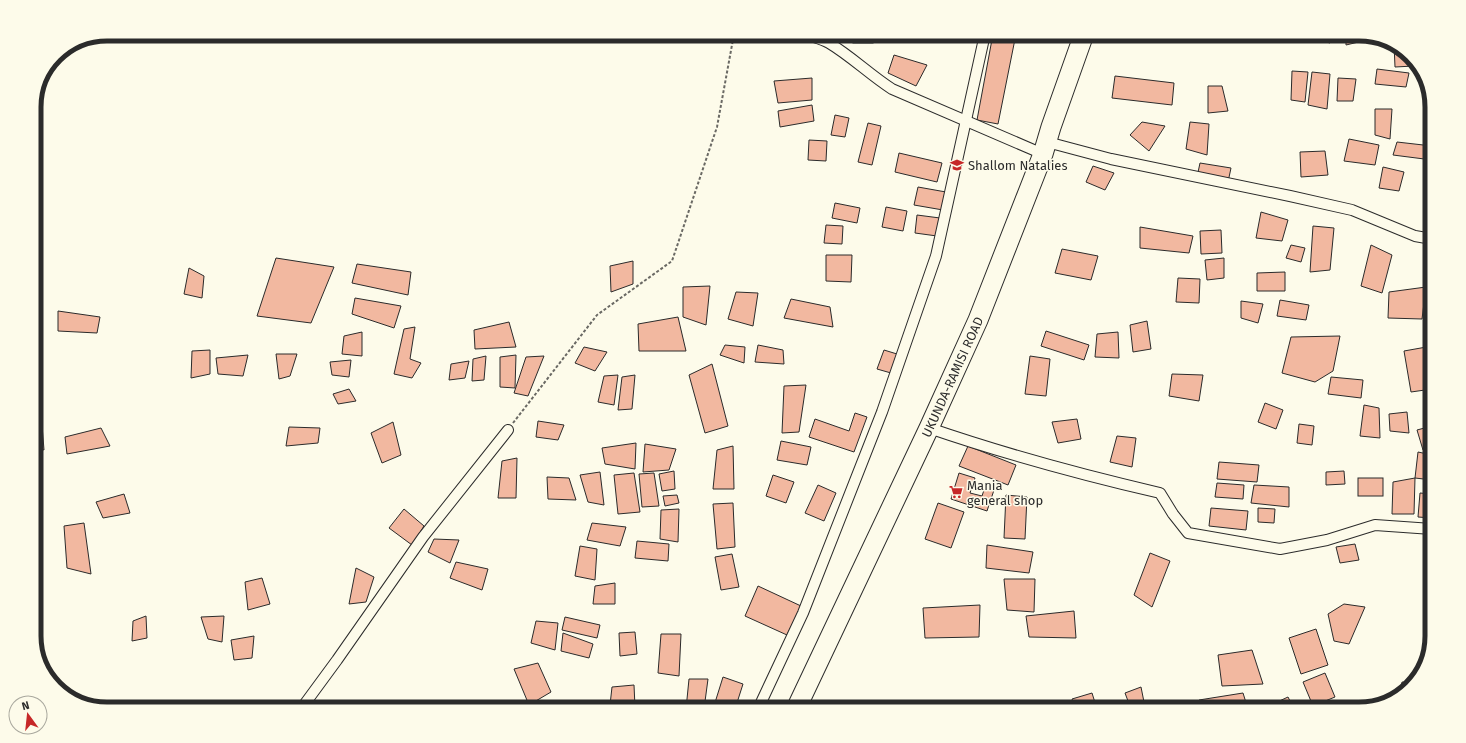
<svg xmlns="http://www.w3.org/2000/svg" width="1466" height="743" viewBox="0 0 1466 743" font-family="'Fira Sans',sans-serif">
  <style>
    .building { fill: #f2b8a0; stroke: #2b2b2b }
    .lines { fill: none; stroke-linecap: round; stroke-linejoin: round }
    .street-casing { stroke: #2b2b2b; stroke-width: 12 }
    .highway-casing { stroke: #2b2b2b; stroke-width: 21 }
    .path { stroke: #6a6964; stroke-width: 2; stroke-dasharray: 3 2; stroke-linecap: butt }
    .street { stroke: #fdfbea; stroke-width: 10 }
    .highway { stroke: #fdfbea; stroke-width: 19 }
    .labels { text-anchor: middle; dominant-baseline: central; stroke-width: 3; stroke-linejoin: round; paint-order: stroke }
    .poi-label { font-size: 13px; fill: #2b2b2b; stroke: #fdfbea; text-anchor: start }
    .street-label { font-size: 13px; fill: #2b2b2b; stroke: #fdfbea }
    .rim { fill: none; stroke: #2b2b2b; stroke-width: 5 }
  </style>
  <rect width="100%" height="100%" fill="#fdfbea"/>
  <g class="building">
    <rect x="853" y="34" width="20" height="9"/>
    <polygon points="993,34 1016,34 998,124 977,120"/>
    <polygon points="1297,34 1333,34 1330,43"/>
    <polygon points="1346,34 1359,34 1371,37 1371,39 1346,45"/>
    <polygon points="1394,44 1414,62 1414,66 1395,67"/>
    <polygon points="894,55 927,65 916,86 888,73"/>
    <polygon points="1377,69 1409,73 1406,87 1375,84"/>
    <polygon points="1292,71 1308,72 1305,102 1291,100"/>
    <polygon points="1312,72 1330,74 1327,109 1308,105"/>
    <polygon points="1115,76 1174,83 1172,105 1112,98"/>
    <polygon points="812,78 812,100 778,103 774,81"/>
    <polygon points="1338,78 1356,79 1353,101 1337,101"/>
    <polygon points="1208,86 1222,86 1228,111 1208,113"/>
    <polygon points="812,105 814,121 780,127 778,111"/>
    <polygon points="1375,109 1392,109 1390,139 1375,135"/>
    <polygon points="835,115 849,118 845,137 831,135"/>
    <polygon points="1142,122 1165,126 1149,151 1130,135"/>
    <polygon points="1190,122 1209,124 1207,155 1186,149"/>
    <polygon points="868,123 881,126 872,165 858,162"/>
    <polygon points="1349,139 1379,145 1375,165 1344,161"/>
    <polygon points="809,140 827,141 826,161 808,160"/>
    <polygon points="1397,142 1432,146 1432,160 1393,155"/>
    <polygon points="1325,151 1328,175 1301,177 1300,152"/>
    <polygon points="899,153 942,163 937,182 895,172"/>
    <polygon points="1200,163 1231,168 1228,182 1197,177"/>
    <polygon points="1093,166 1114,173 1105,190 1086,182"/>
    <polygon points="1383,167 1404,172 1399,191 1379,188"/>
    <polygon points="918,187 946,192 943,210 914,205"/>
    <polygon points="835,203 860,208 857,223 832,218"/>
    <polygon points="886,207 907,211 903,231 882,227"/>
    <polygon points="1261,212 1288,220 1282,241 1256,238"/>
    <polygon points="917,215 940,218 937,236 915,233"/>
    <polygon points="826,225 843,226 842,244 824,243"/>
    <polygon points="1313,226 1334,228 1330,270 1310,272"/>
    <polygon points="1140,227 1193,236 1189,253 1140,248"/>
    <polygon points="1221,230 1222,253 1201,254 1200,231"/>
    <polygon points="1291,245 1305,248 1301,262 1286,258"/>
    <polygon points="1371,245 1392,255 1382,293 1361,286"/>
    <polygon points="1062,249 1098,256 1091,280 1055,273"/>
    <polygon points="826,255 852,255 851,282 826,281"/>
    <polygon points="276,258 334,267 311,323 257,316"/>
    <polygon points="1224,258 1224,278 1207,280 1205,260"/>
    <polygon points="633,261 633,284 611,292 610,266"/>
    <polygon points="357,264 411,272 408,295 352,283"/>
    <polygon points="189,268 204,276 202,298 184,294"/>
    <polygon points="1285,272 1285,291 1257,291 1257,273"/>
    <polygon points="1178,278 1200,279 1199,303 1176,302"/>
    <polygon points="710,286 706,325 683,317 683,287"/>
    <polygon points="1426,287 1422,319 1388,318 1389,292"/>
    <polygon points="736,292 758,293 753,326 728,319"/>
    <polygon points="355,298 401,306 394,328 352,314"/>
    <polygon points="791,299 830,307 833,327 784,318"/>
    <polygon points="1280,300 1309,305 1306,320 1277,316"/>
    <polygon points="1241,301 1263,304 1258,323 1241,318"/>
    <polygon points="58,311 100,317 97,333 58,331"/>
    <polygon points="678,317 686,351 639,351 638,324"/>
    <polygon points="1147,321 1151,349 1133,352 1130,325"/>
    <polygon points="509,322 516,347 475,349 474,330"/>
    <polygon points="415,327 410,359 421,363 412,378 394,374 404,329"/>
    <polygon points="1046,331 1089,345 1084,360 1041,346"/>
    <polygon points="362,332 362,356 342,354 344,336"/>
    <polygon points="1118,332 1119,358 1095,357 1097,334"/>
    <polygon points="1340,336 1333,371 1315,382 1282,373 1291,337"/>
    <polygon points="725,345 745,347 744,363 720,355"/>
    <polygon points="758,345 783,350 784,364 755,362"/>
    <polygon points="1432,346 1432,389 1411,392 1404,351"/>
    <polygon points="584,347 607,352 595,371 575,363"/>
    <polygon points="210,350 210,374 191,378 192,351"/>
    <polygon points="884,350 897,354 891,373 877,369"/>
    <polygon points="276,354 297,354 290,376 279,379"/>
    <polygon points="248,355 243,376 218,374 216,358"/>
    <polygon points="516,355 515,388 500,387 500,357"/>
    <polygon points="486,356 484,380 472,381 473,359"/>
    <polygon points="544,356 528,396 514,393 526,357"/>
    <polygon points="1030,356 1050,359 1046,396 1025,394"/>
    <polygon points="351,360 349,377 332,375 330,362"/>
    <polygon points="469,361 465,378 449,380 451,364"/>
    <polygon points="712,364 728,426 705,433 689,375"/>
    <polygon points="1172,374 1203,375 1199,401 1169,396"/>
    <polygon points="618,375 614,405 598,402 604,376"/>
    <polygon points="635,375 632,409 618,410 622,377"/>
    <polygon points="1331,377 1363,380 1361,398 1328,394"/>
    <polygon points="806,385 799,432 782,433 784,386"/>
    <polygon points="349,389 356,401 338,404 333,394"/>
    <polygon points="1265,403 1283,410 1276,429 1258,422"/>
    <polygon points="1364,405 1379,408 1380,438 1360,436"/>
    <polygon points="1407,412 1409,433 1390,431 1389,414"/>
    <polygon points="855,413 867,417 854,452 809,437 815,419 849,431"/>
    <polygon points="1077,419 1081,439 1058,443 1052,422"/>
    <polygon points="538,421 564,425 558,440 536,437"/>
    <polygon points="393,422 401,455 382,463 371,433"/>
    <polygon points="34,423 42,425 44,450 34,447"/>
    <polygon points="1299,424 1314,426 1312,445 1297,443"/>
    <polygon points="1432,426 1432,447 1423,450 1417,430"/>
    <polygon points="289,427 320,428 318,443 286,446"/>
    <polygon points="101,428 110,446 67,454 65,437"/>
    <polygon points="1117,436 1136,438 1132,467 1110,462"/>
    <polygon points="781,441 811,447 807,465 777,460"/>
    <polygon points="636,443 635,469 605,464 602,448"/>
    <polygon points="645,444 676,449 669,470 643,472"/>
    <polygon points="733,446 734,489 713,489 717,450"/>
    <polygon points="968,446 1016,465 1008,485 959,466"/>
    <polygon points="1418,452 1432,455 1432,480 1415,478"/>
    <polygon points="517,458 516,498 498,498 502,461"/>
    <polygon points="1219,462 1259,465 1257,482 1217,479"/>
    <polygon points="674,471 675,489 662,491 659,474"/>
    <polygon points="1344,471 1345,484 1326,485 1326,472"/>
    <polygon points="600,472 604,505 588,502 580,475"/>
    <polygon points="634,473 640,512 618,514 614,475"/>
    <polygon points="654,473 659,506 642,507 639,474"/>
    <polygon points="959,473 975,478 970,493 982,496 986,484 995,487 987,511 951,499"/>
    <polygon points="773,475 794,482 786,503 766,496"/>
    <polygon points="547,477 569,478 576,500 548,499"/>
    <rect x="1358" y="478" width="25" height="18"/>
    <polygon points="1415,478 1414,514 1392,514 1393,482"/>
    <polygon points="1217,483 1244,485 1243,499 1215,497"/>
    <polygon points="818,485 836,493 824,521 805,513"/>
    <polygon points="1254,485 1289,487 1289,507 1251,503"/>
    <polygon points="1420,493 1432,494 1432,518 1418,517"/>
    <polygon points="124,494 130,513 103,518 96,502"/>
    <polygon points="677,495 679,503 665,506 663,496"/>
    <polygon points="1006,495 1027,497 1025,539 1004,538"/>
    <polygon points="733,503 735,547 717,549 713,504"/>
    <polygon points="938,503 964,512 951,548 925,539"/>
    <polygon points="1211,508 1248,511 1246,530 1209,526"/>
    <polygon points="1258,508 1275,509 1274,523 1258,522"/>
    <polygon points="404,509 424,526 412,545 389,528"/>
    <polygon points="679,509 678,542 660,539 661,510"/>
    <polygon points="84,523 91,574 67,568 64,526"/>
    <polygon points="592,523 626,527 620,546 587,540"/>
    <polygon points="434,539 459,540 450,563 428,552"/>
    <polygon points="637,541 669,544 668,561 635,558"/>
    <polygon points="1355,544 1359,560 1340,563 1336,547"/>
    <polygon points="987,545 1033,552 1029,573 986,568"/>
    <polygon points="580,546 597,549 595,580 575,576"/>
    <polygon points="1150,553 1170,561 1152,607 1134,595"/>
    <polygon points="732,554 739,587 721,590 715,557"/>
    <polygon points="456,562 488,569 482,590 450,578"/>
    <polygon points="356,568 374,577 366,602 349,604"/>
    <polygon points="262,578 270,604 248,610 245,582"/>
    <polygon points="1004,579 1035,579 1034,612 1007,610"/>
    <polygon points="615,583 615,604 593,604 595,586"/>
    <polygon points="758,586 801,606 787,635 745,616"/>
    <polygon points="1344,604 1365,607 1349,644 1334,641 1328,614"/>
    <polygon points="980,605 979,637 925,638 923,608"/>
    <polygon points="1074,611 1076,638 1029,637 1026,616"/>
    <polygon points="146,616 147,638 132,641 133,621"/>
    <polygon points="224,616 222,642 208,639 201,617"/>
    <polygon points="565,617 600,625 597,638 562,630"/>
    <polygon points="536,621 558,623 555,650 531,643"/>
    <polygon points="1316,629 1328,665 1301,674 1289,638"/>
    <polygon points="635,632 637,654 620,656 619,633"/>
    <polygon points="563,633 593,644 589,658 561,651"/>
    <polygon points="661,634 681,634 679,676 658,673"/>
    <polygon points="254,636 252,658 234,660 231,640"/>
    <polygon points="1252,650 1263,684 1222,686 1218,655"/>
    <polygon points="538,663 551,692 529,705 514,669"/>
    <polygon points="1325,673 1335,697 1313,706 1303,682"/>
    <polygon points="723,677 743,684 735,709 713,709"/>
    <polygon points="689,679 708,679 704,709 686,709"/>
    <polygon points="1402,682 1412,683 1400,695"/>
    <polygon points="634,685 635,707 610,705 612,687"/>
    <polygon points="1141,687 1145,707 1131,709 1125,693"/>
    <polygon points="1092,693 1097,709 1075,709 1072,699"/>
    <polygon points="1243,693 1248,709 1201,709 1199,700"/>
    <polygon points="1288,697 1294,709 1262,709"/>
    <polygon points="996,701 1028,702 1029,709 997,709"/>
    <polygon points="953,702 986,705 986,709 955,709"/>
    <polygon points="411,703 412,709 390,709 390,704"/>
  </g>
  <g class="lines">
    <g class="street-casing">
      <g id="street">
        <path d="M805,34C813,37 822,39 829,43C851,56 870,75 892,89L1043,154"/>
        <polyline points="1047,142 1111,159 1290,196 1352,210 1415,236 1432,239"/>
        <path d="M929,428C1005,454 1082,475 1160,493L1173,514L1188,533L1280,549L1327,540L1375,525L1432,529"/>
        <polyline points="301,709 337,660 423,537 508,430"/>
        <polyline points="758,709 803,613 882,412 936,256 985,34"/>
      </g>
    </g>
    <g class="highway-casing">
      <g id="highway">
        <path id="s1" d="M796,709L929,428L978,320L1043,154L1051,127L1084,34"/>
      </g>
    </g>
    <polyline class="path" points="513,423 597,315 672,261 717,127 734,34"/>
    <use href="#street" class="street"/>
    <use href="#highway" class="highway"/>
  </g>
  <defs>
    <g id="school-bare" transform="scale(1.08)"><path d="M0-5L7-2L0 1L-7-2ZM-4 1L0 2.5L4 1V4Q0 6-4 4Z" fill="#c62828" stroke="#fdfbea" stroke-width="2.5" paint-order="stroke"/></g>
    <g id="supermarket-bare" transform="scale(1.08)"><path d="M-6-5.5h2.5l.6 2H6L4.5 2H-2.5L-4.4-4H-6ZM-1.5 3.2a1.3 1.3 0 1 0 .1 0ZM3 3.2a1.3 1.3 0 1 0 .1 0Z" fill="#c62828" stroke="#fdfbea" stroke-width="2.5" paint-order="stroke"/></g>
  </defs>
  <g fill-rule="evenodd">
    <use href="#school-bare" x="957" y="165"/>
    <use href="#supermarket-bare" x="956" y="492"/>
  </g>
  <g class="labels">
    <g class="poi-label">
      <text x="968" y="165">Shallom Natalies</text>
      <text x="967" y="485">Mania<tspan x="967" dy="15">general shop</tspan></text>
    </g>
    <g class="street-label">
      <text stroke="none"><textPath href="#s1" startOffset="367">UKUNDA-RAMISI ROAD</textPath></text>
    </g>
  </g>
  <path d="M0 0H1466V743H0ZM107 41H1359A66 66 0 0 1 1425 107V636A66 66 0 0 1 1359 702H107A66 66 0 0 1 41 636V107A66 66 0 0 1 107 41Z" fill="#fdfbea" fill-rule="evenodd"/>
  <path class="rim" d="M107 41H1359A66 66 0 0 1 1425 107V636A66 66 0 0 1 1359 702H107A66 66 0 0 1 41 636V107A66 66 0 0 1 107 41Z"/>
  <g transform="translate(28 715) rotate(345)"><circle r="19" fill="#fdfbea" stroke="#a9a89e"/>
  <path d="M0-3L7 15L0 10L-7 15Z" fill="#c62828"/>
  <text y="-6" font-size="11" font-weight="bold" text-anchor="middle" fill="#2b2b2b">N</text>
  </g>
</svg>
